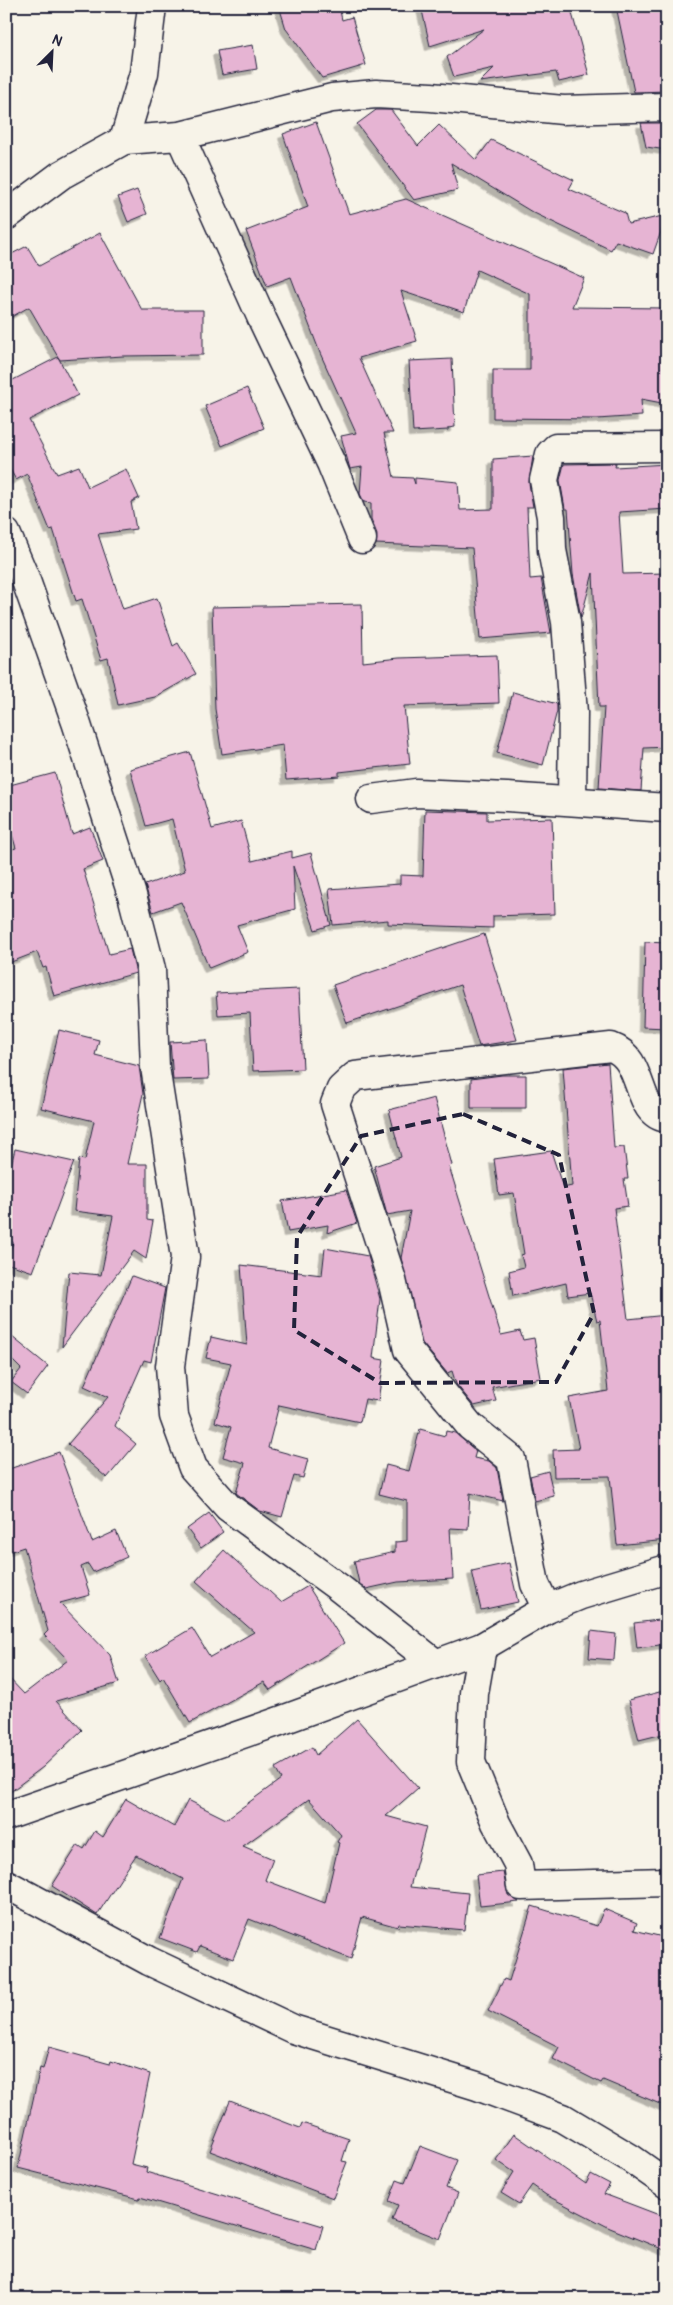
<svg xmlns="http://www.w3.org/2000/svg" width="673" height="2305" viewBox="0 0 673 2305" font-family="Pangolin,sans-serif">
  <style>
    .building { fill: #e6b4d3; stroke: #22223b; fill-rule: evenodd; filter: url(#shadow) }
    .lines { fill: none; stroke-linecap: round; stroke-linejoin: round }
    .minor-casing { stroke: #22223b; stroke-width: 31 }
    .minor { stroke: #f7f3e8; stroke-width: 28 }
    .marked { fill: none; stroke: #22223b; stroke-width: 4; stroke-dasharray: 10 6; stroke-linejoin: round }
  </style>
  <defs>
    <filter id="shadow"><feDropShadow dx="-4.5" dy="4.5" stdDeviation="0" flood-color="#0004"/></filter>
  </defs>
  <rect width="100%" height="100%" fill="#f7f3e8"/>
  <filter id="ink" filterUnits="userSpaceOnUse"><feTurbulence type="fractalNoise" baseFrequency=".02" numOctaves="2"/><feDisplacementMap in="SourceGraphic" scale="10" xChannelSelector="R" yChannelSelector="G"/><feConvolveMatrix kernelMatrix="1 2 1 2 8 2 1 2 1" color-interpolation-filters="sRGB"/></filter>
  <g filter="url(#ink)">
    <g class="building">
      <polygon points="279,6 339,6 342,20 352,17 366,65 322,78 286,29"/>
      <polygon points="421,6 570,6 589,75 559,82 556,72 480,82 494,68 454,77 447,57 484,29 430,46"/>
      <polygon points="616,6 661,6 667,32 667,91 634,92"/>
      <polygon points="253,45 257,69 222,75 217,51"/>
      <polygon points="376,110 391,110 418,146 439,125 476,160 491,140 574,180 569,189 625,213 628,224 667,215 653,254 616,241 611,250 532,212 451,163 458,190 414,200 357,124"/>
      <polygon points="316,122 349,214 406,199 584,278 572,307 665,308 665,318 667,318 667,404 641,399 642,416 597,419 493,418 493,370 530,370 530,294 477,270 464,312 401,291 417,341 359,358 393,433 384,433 394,477 413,478 415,484 415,478 458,482 460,510 493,509 493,459 533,456 529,483 533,507 527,507 530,579 541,578 551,633 480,639 472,548 376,544 377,534 371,519 371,503 364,502 360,494 362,467 350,469 341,436 356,433 320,353 291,277 267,286 246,231 308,207 283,134"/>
      <polygon points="641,123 667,123 667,150 646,147"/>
      <polygon points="137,190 147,214 128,222 118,197"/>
      <polygon points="100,233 142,310 203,310 203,355 123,356 60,360 58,357 78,395 29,420 57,474 79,466 88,487 126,469 139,498 131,502 136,529 98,534 123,609 157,598 173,646 178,643 196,674 155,697 118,705 108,658 101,660 82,599 76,601 53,529 50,530 27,474 16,480 6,462 6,377 9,382 58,357 29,307 6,320 6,257 27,246 39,266"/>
      <polygon points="452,359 455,427 448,428 448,430 413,432 409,361"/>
      <polygon points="247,388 264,428 222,446 205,406"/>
      <polygon points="616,463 615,467 667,464 667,509 619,512 623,574 667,573 667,747 644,748 641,791 599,788 604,707 599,707 593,573 581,618 573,574 568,509 565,509 560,480 564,464"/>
      <polygon points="362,604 363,662 399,658 497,655 499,703 404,706 410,764 339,772 339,776 286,780 283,745 222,754 215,709 212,607"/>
      <polygon points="513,692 557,704 557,711 543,765 497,753"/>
      <polygon points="190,752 212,829 241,821 252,861 292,851 292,858 311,853 331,925 315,930 293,866 295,909 237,925 248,952 209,968 181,902 153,912 145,885 185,871 172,819 146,826 130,769"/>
      <polygon points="55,773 72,834 90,827 103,861 83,869 109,954 130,949 136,973 54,996 46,967 43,968 37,952 6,964 6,851 16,848 6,814 6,786"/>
      <polygon points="425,810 487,812 487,820 552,818 555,914 493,916 493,928 388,924 388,920 333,925 329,889 400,884 400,875 423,876"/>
      <polygon points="484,934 517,1040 479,1046 460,985 347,1023 333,985"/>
      <polygon points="645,942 667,943 667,1028 643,1027"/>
      <polygon points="299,989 303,1069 253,1071 250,1013 218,1015 216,993"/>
      <polygon points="59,1030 99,1040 95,1055 139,1066 143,1094 127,1164 147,1164 147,1220 153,1221 146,1259 134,1251 62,1347 69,1272 101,1275 113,1216 74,1211 79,1159 85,1160 94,1121 41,1108"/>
      <polygon points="207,1040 209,1079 173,1080 170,1042"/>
      <polygon points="608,1063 614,1148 624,1147 628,1179 624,1179 628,1206 614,1208 628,1319 667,1315 667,1540 617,1545 610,1476 554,1477 553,1450 579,1449 569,1398 608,1391 600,1320 597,1321 590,1293 568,1296 566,1283 513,1296 509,1271 524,1267 521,1255 524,1254 514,1193 499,1195 494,1159 551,1151 563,1188 572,1186 563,1068"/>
      <polygon points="502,1075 526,1075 526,1108 471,1108 471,1079"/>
      <polygon points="434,1098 452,1165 449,1166 501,1335 520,1331 523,1340 534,1338 541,1378 492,1387 496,1401 474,1406 456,1384 452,1371 447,1373 422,1343 401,1258 410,1211 387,1215 374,1166 401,1157 389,1110"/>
      <polygon points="15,1149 74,1162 33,1272 6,1263 13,1242 6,1239 6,1186"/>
      <polygon points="346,1190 357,1223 327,1233 328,1225 288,1232 282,1201"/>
      <polygon points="325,1248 368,1256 380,1299 373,1358 384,1360 378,1401 365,1399 360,1422 279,1405 268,1448 308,1459 303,1478 294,1476 282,1517 260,1511 236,1493 245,1463 223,1457 231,1427 215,1422 231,1363 206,1358 211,1337 247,1345 241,1265 322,1275"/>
      <polygon points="132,1276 165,1288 151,1362 144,1360 115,1426 136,1444 107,1478 68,1444 108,1397 84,1386"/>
      <polygon points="6,1332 48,1366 27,1394 11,1382 21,1369 6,1354"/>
      <polygon points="420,1429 445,1436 446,1431 455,1433 476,1451 474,1458 489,1461 497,1468 503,1501 470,1493 468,1529 450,1528 453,1579 398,1582 366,1589 359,1583 354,1561 395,1552 395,1542 407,1541 407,1501 379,1494 386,1465 409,1471"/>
      <polygon points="59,1452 92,1542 116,1531 127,1557 93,1572 88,1564 81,1567 90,1595 60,1603 110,1655 119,1683 56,1701 82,1730 43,1767 6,1795 6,1675 24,1694 68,1660 44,1635 48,1631 24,1547 6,1553 6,1470"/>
      <polygon points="548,1471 554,1496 535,1501 530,1476"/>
      <polygon points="209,1513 223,1532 201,1548 187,1529"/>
      <polygon points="224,1550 281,1602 308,1586 344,1643 270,1690 264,1682 190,1723 163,1677 160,1680 145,1656 192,1628 210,1657 254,1632 196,1581"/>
      <polygon points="509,1563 518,1602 481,1610 472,1571"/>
      <polygon points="667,1619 667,1644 637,1648 634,1623"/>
      <polygon points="591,1631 616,1634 614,1660 589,1658"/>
      <polygon points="667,1690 667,1733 639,1740 629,1700"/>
      <path d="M357,1719L418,1788L386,1816L426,1827L410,1887L468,1893L464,1930L399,1924L398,1927L362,1917L351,1959L249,1919L233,1959L200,1946L197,1952L160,1938L183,1879L136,1855L97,1915L52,1886L78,1845L84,1849L95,1831L103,1837L126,1799L174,1827L188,1800L226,1819L281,1779L275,1768L312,1747L316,1755ZM309,1799L341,1835L337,1842L339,1843L325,1903L265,1880L273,1859L243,1846Z"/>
      <polygon points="503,1872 508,1895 519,1902 480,1906 476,1875"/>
      <polygon points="532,1906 597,1926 604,1909 637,1923 634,1930 667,1938 667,2107 603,2080 601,2083 553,2059 559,2047 488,2011 504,1979 509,1981"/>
      <polygon points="49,2047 110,2064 111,2061 150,2074 131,2164 147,2168 146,2172 323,2226 316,2250 140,2197 139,2199 18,2168 40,2068 43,2069"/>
      <polygon points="230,2101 300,2128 302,2123 349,2139 342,2161 347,2162 333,2198 210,2151"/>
      <polygon points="514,2134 586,2184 591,2174 610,2184 604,2194 667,2218 667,2251 610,2228 546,2195 532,2185 519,2204 501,2193 514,2172 496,2160"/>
      <polygon points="420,2146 457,2160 446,2188 458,2193 440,2239 392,2220 398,2205 389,2201 397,2180 405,2183"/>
    </g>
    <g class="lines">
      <g class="minor-casing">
        <g id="minor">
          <polyline points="180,136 263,321 331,463 362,539"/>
          <polyline points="124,140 180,136 332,98 376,94 431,97 563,110 667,107"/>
          <polyline points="6,216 61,175 124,140 144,73 152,6"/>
          <polyline points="6,533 25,578 76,722 132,895 151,969 155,1067 185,1257 170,1366 174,1416 193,1468 228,1507 338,1587 436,1664"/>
          <polyline points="371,799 416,793 507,797 667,808"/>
          <polyline points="572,801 573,713 566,622 552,550 551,517 544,480 550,454 556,448 667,447"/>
          <path d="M547,1609L535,1584L511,1459L470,1426L408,1350L392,1280L335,1104L341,1089L355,1076L611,1047C646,1059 634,1114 667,1118"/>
          <polyline points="482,1647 474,1693 471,1762 496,1823 518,1864 521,1886 667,1882"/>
          <polyline points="6,1816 277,1722 482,1647 547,1609 581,1595 667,1569"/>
          <polyline points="6,1884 149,1961 293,2029 477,2086 563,2118 630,2158 667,2184"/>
        </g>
      </g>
      <use href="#minor" class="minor"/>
    </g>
  </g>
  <path class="marked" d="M463,1114L559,1155L594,1313L556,1382L380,1383L294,1330L297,1237L361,1136Z"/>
  <rect width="673" height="2305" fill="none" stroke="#f7f3e8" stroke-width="25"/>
  <rect x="12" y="12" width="648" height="2280" fill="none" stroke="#22223b" stroke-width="2" filter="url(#ink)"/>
  <g transform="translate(52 52) rotate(24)" stroke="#f7f3e8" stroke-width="4" paint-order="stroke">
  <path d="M0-4L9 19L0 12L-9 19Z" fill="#22223b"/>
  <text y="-8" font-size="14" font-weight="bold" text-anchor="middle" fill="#22223b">N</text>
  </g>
</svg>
